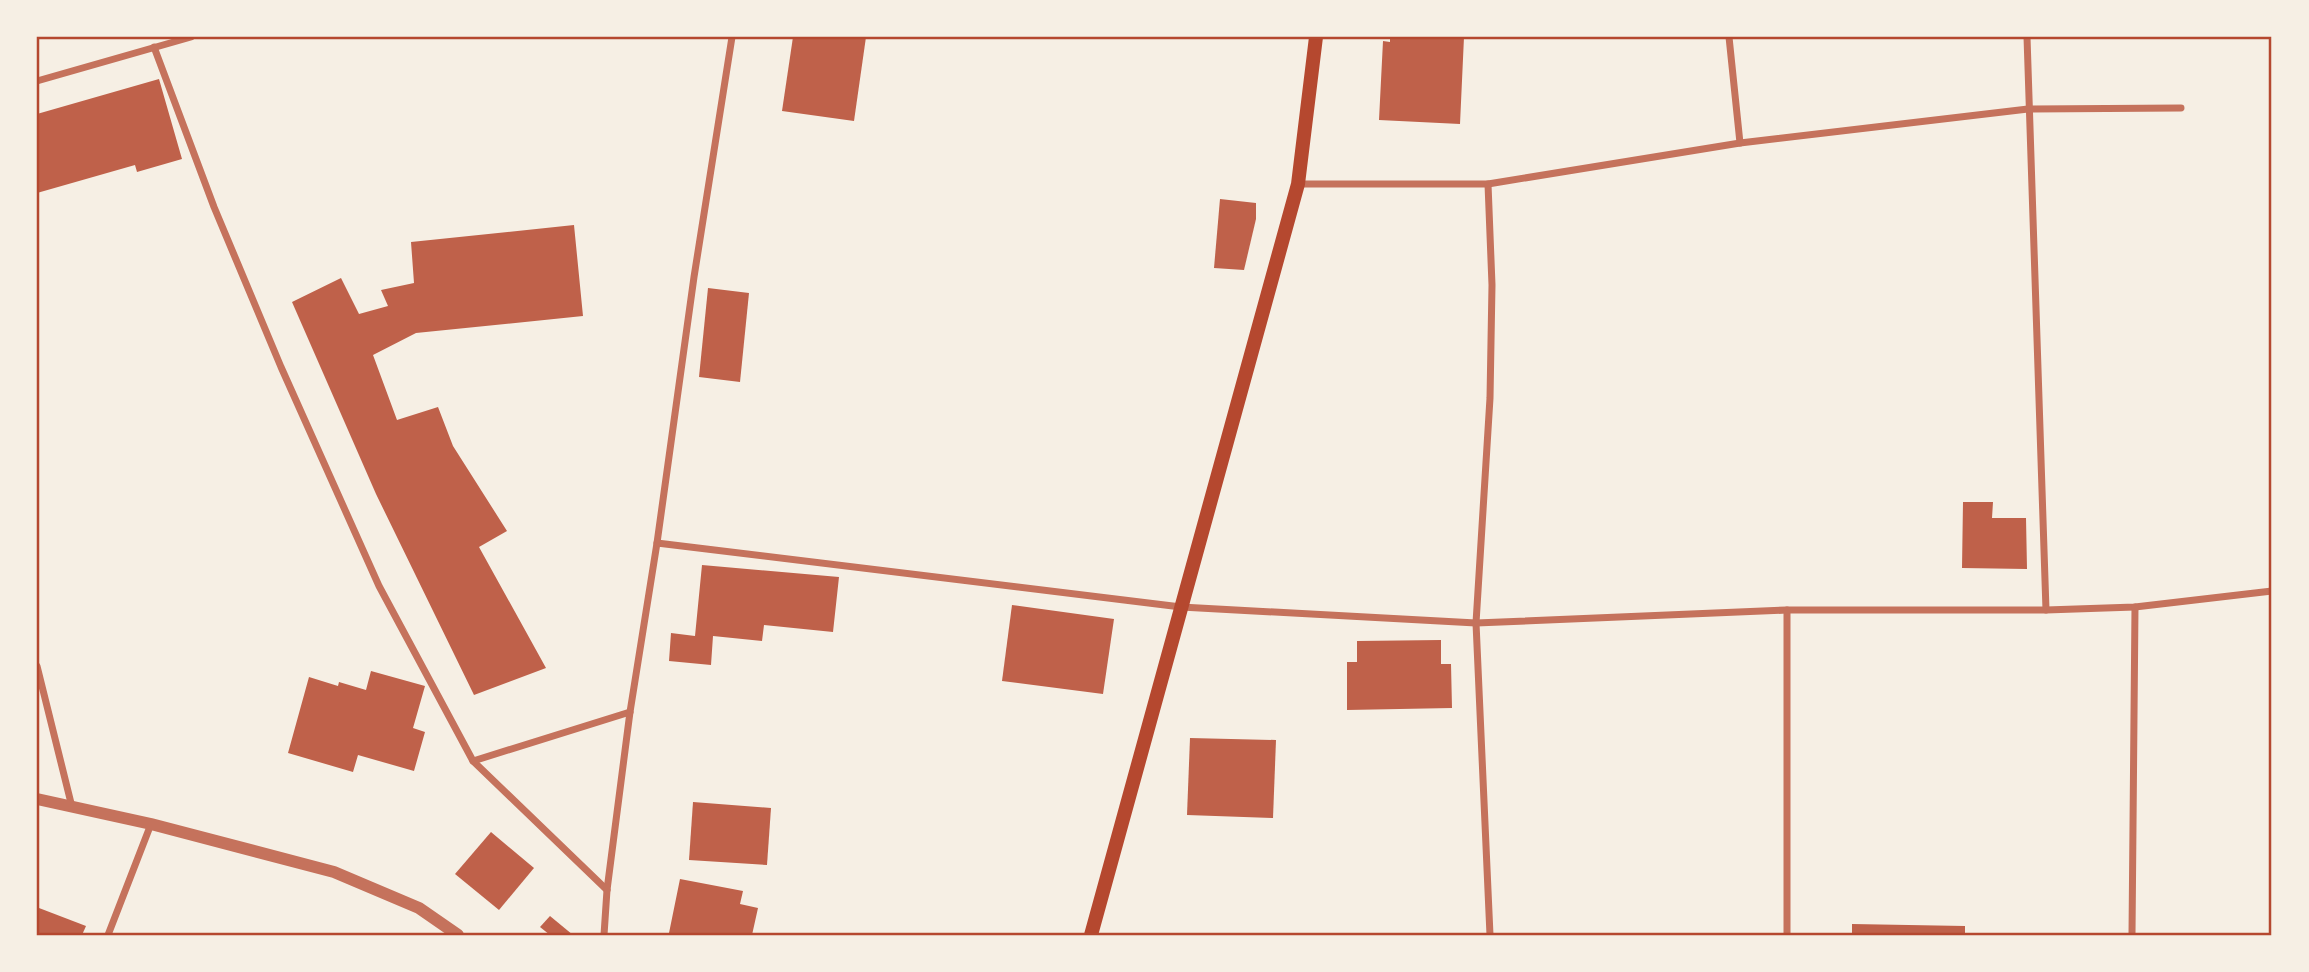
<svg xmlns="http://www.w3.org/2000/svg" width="2309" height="972" viewBox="0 0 2309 972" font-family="'Exo 2',sans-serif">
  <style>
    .building { fill: #bf614a }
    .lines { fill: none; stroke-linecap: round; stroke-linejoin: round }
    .minor { stroke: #c5725c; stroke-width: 7 }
    .tertiary { stroke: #c5725c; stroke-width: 12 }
    .secondary { stroke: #b5482f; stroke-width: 14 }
    .neatline { fill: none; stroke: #b5482f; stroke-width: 2.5 }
  </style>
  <rect width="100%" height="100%" fill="#f6efe4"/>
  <g class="building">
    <polygon points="793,37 866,37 854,121 782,111"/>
    <polygon points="1390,37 1464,37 1460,124 1379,120 1383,41 1390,42"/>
    <polygon points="159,79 182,159 137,172 135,165 37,193 37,114"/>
    <polygon points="1220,199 1256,203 1256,219 1244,270 1214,268"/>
    <polygon points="574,225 583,316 416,333 373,355 397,420 438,407 453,446 507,531 479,547 546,668 474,695 376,494 292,302 341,278 359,314 388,306 381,290 414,283 411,242"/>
    <polygon points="708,288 749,293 740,382 699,377"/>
    <polygon points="1963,502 1993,502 1992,518 2026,518 2027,569 1962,568"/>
    <polygon points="702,565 839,577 833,632 764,625 762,641 713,636 711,665 669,661 671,633 695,636"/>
    <polygon points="1012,605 1114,619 1103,694 1002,681"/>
    <polygon points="1441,640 1441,664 1451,664 1452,708 1347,710 1347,662 1357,662 1357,641"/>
    <polygon points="371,671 425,686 413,728 425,732 414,771 358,755 353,772 288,753 309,677 338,686 339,682 366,690"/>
    <polygon points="1190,738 1276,740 1273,818 1187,815"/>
    <polygon points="693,802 771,808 767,865 689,860"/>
    <polygon points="491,832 534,868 499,910 455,874"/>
    <polygon points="680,879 743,891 740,904 758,908 752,935 680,935 669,933"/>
    <polygon points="39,908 86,926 82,935 37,935"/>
    <polygon points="550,916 573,935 550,935 540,927"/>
    <polygon points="1852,924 1965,926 1965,935 1852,935"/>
  </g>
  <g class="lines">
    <g class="minor">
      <polyline points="1729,37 1740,143"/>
      <polyline points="2027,37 2046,610"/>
      <polyline points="154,47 214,207 281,367 379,586 473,761 607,890"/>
      <polyline points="37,81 191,37"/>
      <polyline points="1298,184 1488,184 1740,143 2028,109 2181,108"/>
      <polyline points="1488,184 1492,285 1490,398 1476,623 1490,935"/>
      <polyline points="657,543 1181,607 1476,623 1787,610 2046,610 2135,607 2272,591"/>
      <polyline points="37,666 72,807"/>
      <polyline points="473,761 630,712"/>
      <polyline points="108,935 151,824"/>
      <polyline points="604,935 607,890 630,712 657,543 694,277 732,37"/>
      <polyline points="1787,935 1787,610"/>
      <polyline points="2132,935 2135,607"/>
    </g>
    <polyline class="tertiary" points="37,799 151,824 334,872 419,908 458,935"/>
    <polyline class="secondary" points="1091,935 1298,184 1316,37"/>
  </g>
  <rect width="2309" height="972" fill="none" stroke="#f6efe4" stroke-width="77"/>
  <rect x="38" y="38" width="2232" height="896" class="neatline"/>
</svg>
